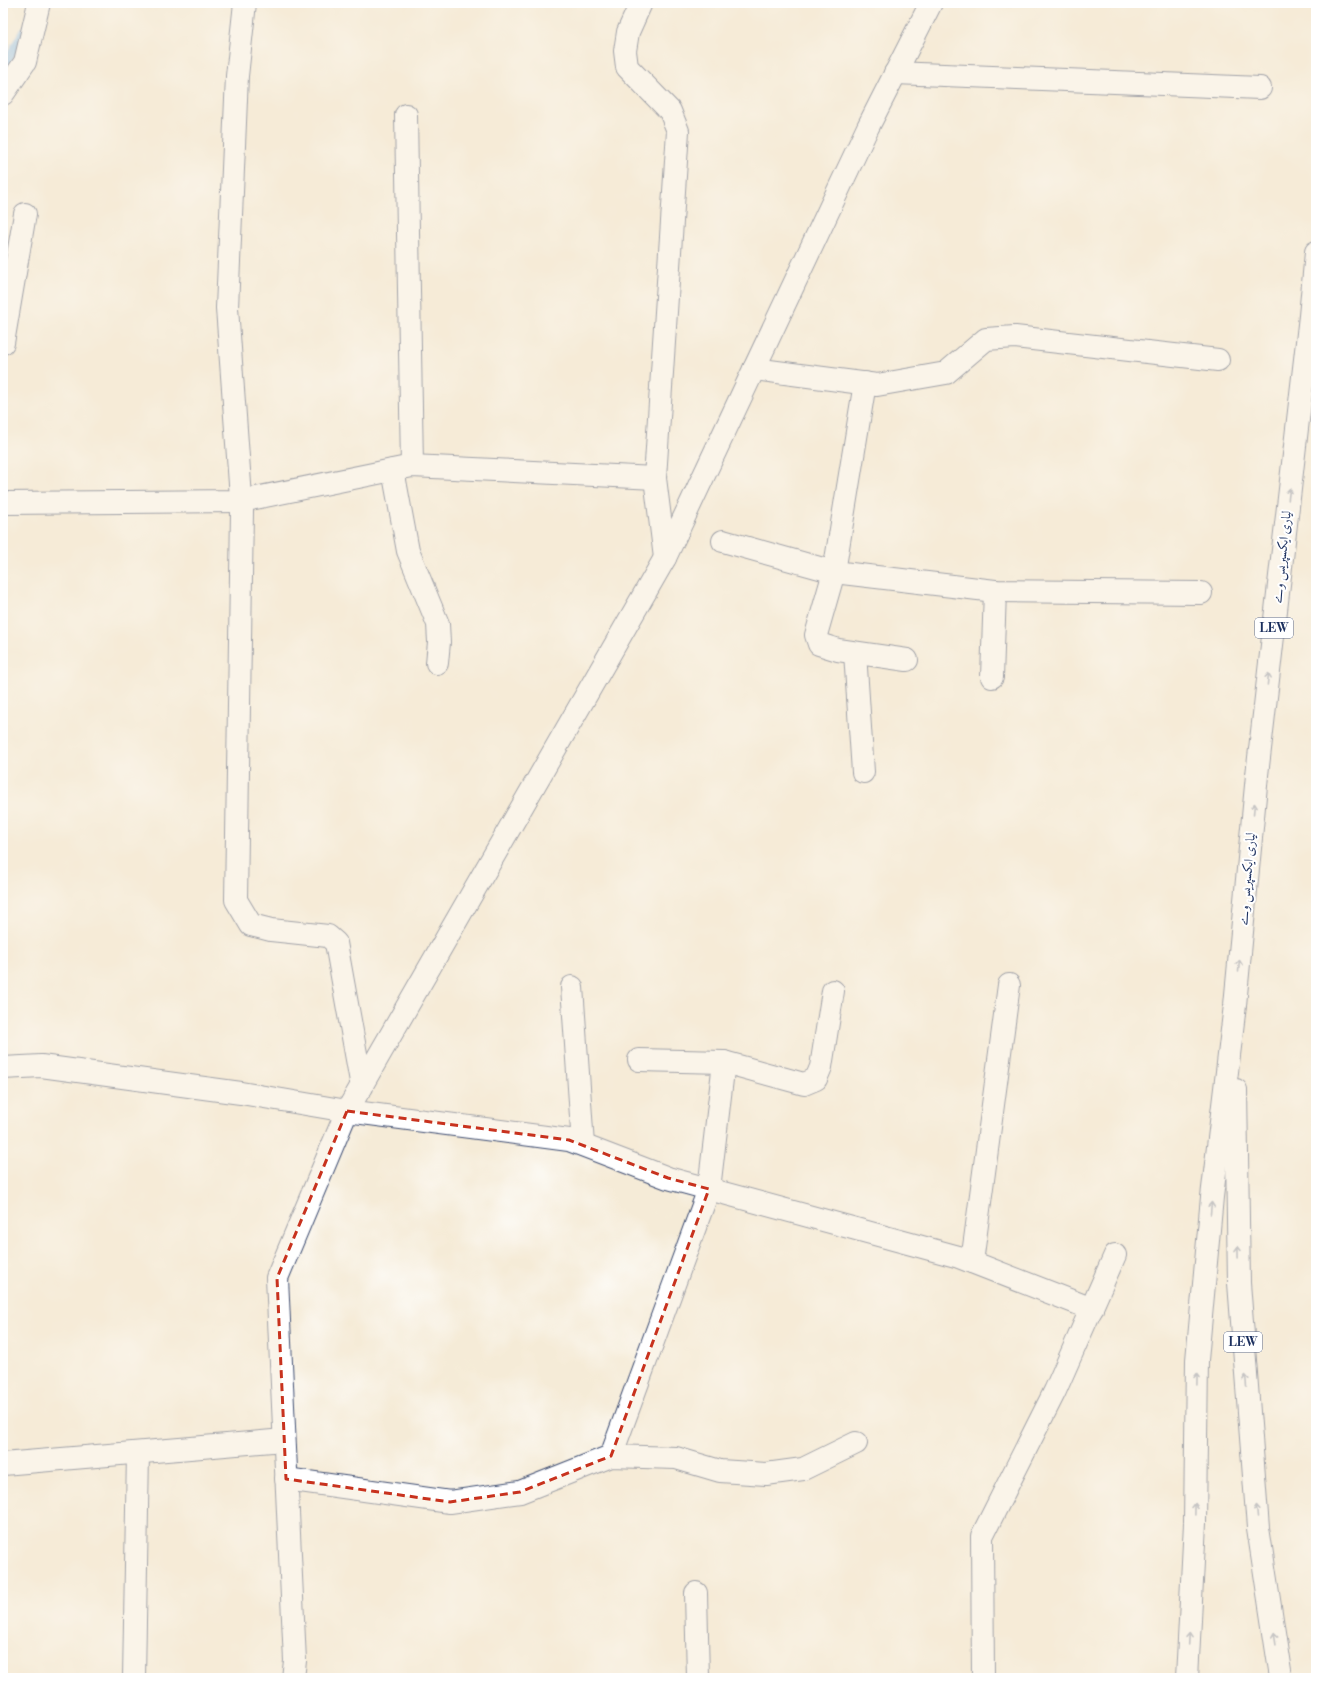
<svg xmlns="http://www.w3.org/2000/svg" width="1319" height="1681" viewBox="0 0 1319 1681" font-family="'Libre Bodoni',Amiri,serif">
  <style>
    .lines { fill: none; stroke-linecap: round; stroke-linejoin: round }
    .stream { stroke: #7db9ef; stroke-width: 9 }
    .minor-casing { stroke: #3c4b70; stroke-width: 24 }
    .motorway-casing { stroke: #3c4b70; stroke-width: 24 }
    .minor { stroke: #fff; stroke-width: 22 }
    .motorway { stroke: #fff; stroke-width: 22 }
    .oneway { stroke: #8d97ae }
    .marked { fill: none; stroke: #c8321e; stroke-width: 3; stroke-dasharray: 8 5; stroke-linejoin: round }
    .labels { text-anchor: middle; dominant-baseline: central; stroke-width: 4; stroke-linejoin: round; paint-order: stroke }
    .shield { fill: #fff; stroke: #5f6d8e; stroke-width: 1 }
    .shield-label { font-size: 12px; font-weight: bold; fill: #1b2f5e }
    .street-label { font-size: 13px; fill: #1b2f5e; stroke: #fff }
  </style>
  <rect width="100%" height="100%" fill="#fff"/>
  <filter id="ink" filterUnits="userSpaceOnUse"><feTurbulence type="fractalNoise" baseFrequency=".025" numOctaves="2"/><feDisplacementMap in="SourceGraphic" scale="8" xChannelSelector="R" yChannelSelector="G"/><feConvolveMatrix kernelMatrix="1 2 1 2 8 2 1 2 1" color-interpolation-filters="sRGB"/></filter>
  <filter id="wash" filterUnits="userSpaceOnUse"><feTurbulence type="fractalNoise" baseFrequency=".012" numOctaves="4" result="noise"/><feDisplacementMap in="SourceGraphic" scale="16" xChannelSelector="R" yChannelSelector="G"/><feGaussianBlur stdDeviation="0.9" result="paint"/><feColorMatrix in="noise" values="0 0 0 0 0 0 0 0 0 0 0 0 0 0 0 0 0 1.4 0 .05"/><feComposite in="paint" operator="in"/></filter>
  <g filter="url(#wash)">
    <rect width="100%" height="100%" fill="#f5ebd7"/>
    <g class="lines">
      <polyline class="stream" points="3,68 24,31"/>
    </g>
  </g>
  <g filter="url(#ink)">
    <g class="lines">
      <g class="minor-casing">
        <g id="minor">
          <polyline points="245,3 237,76 227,308 242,511 236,900 251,925 271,930 328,936 336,943 362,1087"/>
          <polyline points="641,3 628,32 625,51 627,67 670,111 678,131 655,478 665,558"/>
          <polyline points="895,73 1260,88"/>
          <polyline points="3,94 25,62 39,3"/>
          <polyline points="406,115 412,466"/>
          <polyline points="3,343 25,214"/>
          <polyline points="754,369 877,385 946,373 986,339 1015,337 1218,360"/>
          <polyline points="865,383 834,572 816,635 819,644 838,650 907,660"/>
          <polyline points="393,470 408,551 438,624 439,642 437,663"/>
          <polyline points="3,503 241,501 412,466 655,478"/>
          <polyline points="723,541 834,572 995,591 1201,593"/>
          <polyline points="855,653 863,772"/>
          <polyline points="992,677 995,591"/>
          <polyline points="572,987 583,1145"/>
          <polyline points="639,1060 724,1062 804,1084 816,1079 821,1067 833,991"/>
          <polyline points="3,1068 41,1066 241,1093 347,1111 569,1140 668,1178 959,1257 1092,1309"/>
          <polyline points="972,1262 1009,985"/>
          <polyline points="611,1456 709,1189 724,1062"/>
          <polyline points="3,1464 284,1440"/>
          <polyline points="286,1479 450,1502 520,1492 611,1456 676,1458 720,1471 766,1474 803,1469 856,1443"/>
          <polyline points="696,1593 698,1678"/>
          <polyline points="134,1678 138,1453"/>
          <polyline points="293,1678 295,1661 277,1278 347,1111 665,558 868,127 931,3"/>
          <polyline points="983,1678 982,1536 1055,1391 1115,1255"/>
        </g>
      </g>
      <g class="motorway-casing">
        <g id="motorway">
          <polyline points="1236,1090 1239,1283 1258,1528 1281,1678"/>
          <polyline points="1187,1678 1195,1523 1197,1360 1212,1197 1235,1005 1257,775 1310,316 1316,252"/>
        </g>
      </g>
      <use href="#minor" class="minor"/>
      <use href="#motorway" class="motorway"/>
    </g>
    <defs><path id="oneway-shaft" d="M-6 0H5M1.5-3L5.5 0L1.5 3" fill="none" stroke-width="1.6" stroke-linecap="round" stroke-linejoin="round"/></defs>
    <g class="oneway">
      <use href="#oneway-shaft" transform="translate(1289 494) rotate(-83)"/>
      <use href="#oneway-shaft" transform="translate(1268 679) rotate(-84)"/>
      <use href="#oneway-shaft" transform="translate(1254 809) rotate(-85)"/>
      <use href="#oneway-shaft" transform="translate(1239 966) rotate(-85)"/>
      <use href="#oneway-shaft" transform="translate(1211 1208) rotate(-85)"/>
      <use href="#oneway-shaft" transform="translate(1238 1252) rotate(-91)"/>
      <use href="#oneway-shaft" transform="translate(1197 1379) rotate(-89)"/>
      <use href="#oneway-shaft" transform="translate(1246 1381) rotate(-95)"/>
      <use href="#oneway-shaft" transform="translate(1195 1509) rotate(-89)"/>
      <use href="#oneway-shaft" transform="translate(1257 1511) rotate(-95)"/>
      <use href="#oneway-shaft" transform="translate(1189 1639) rotate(-87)"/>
      <use href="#oneway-shaft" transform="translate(1275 1639) rotate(-99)"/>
    </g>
  </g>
  <path d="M0 0H1319V1681H0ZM347,1111L569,1140L668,1178L709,1189L611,1456L520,1492L450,1502L286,1479L277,1278Z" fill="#f5ebd7" fill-opacity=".55" fill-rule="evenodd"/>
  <path class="marked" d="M347,1111L569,1140L668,1178L709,1189L611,1456L520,1492L450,1502L286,1479L277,1278Z"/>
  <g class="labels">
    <g class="shield">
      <rect x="1255" y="618" width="38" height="20" rx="3"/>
      <rect x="1224" y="1332" width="38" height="20" rx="3"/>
    </g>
    <g class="shield-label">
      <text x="1274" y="628">LEW</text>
      <text x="1243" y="1342">LEW</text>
    </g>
    <g class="street-label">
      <text transform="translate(1282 557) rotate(-84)">لیاری ایکسپریس وے</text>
      <text transform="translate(1247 879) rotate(-85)">لیاری ایکسپریس وے</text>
    </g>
  </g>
  <rect width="1319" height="1681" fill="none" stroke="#fff" stroke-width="16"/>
</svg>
